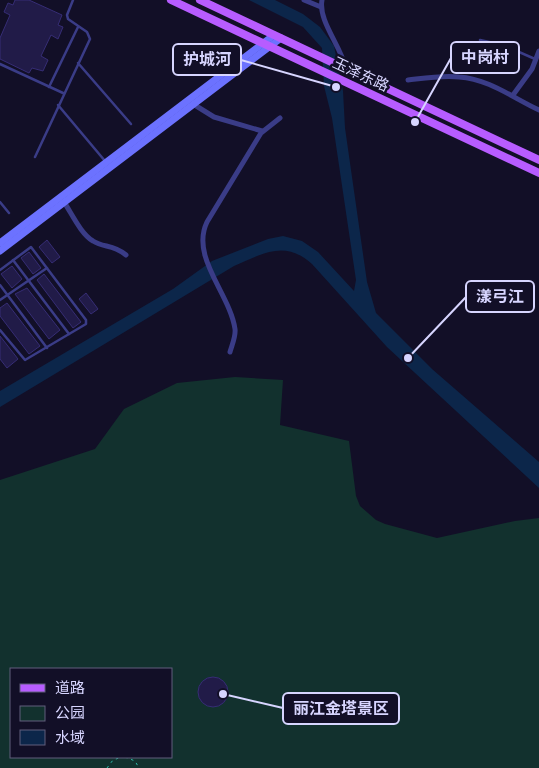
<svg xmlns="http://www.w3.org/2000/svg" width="539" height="768" viewBox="0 0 539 768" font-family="Inter,'Noto Sans SC',sans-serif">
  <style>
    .green { fill: #12312e; fill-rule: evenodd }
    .water { fill: #0c264a }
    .building { fill: #211b48; stroke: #362d75 }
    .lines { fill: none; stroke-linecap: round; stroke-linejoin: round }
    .path { stroke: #2ebaa9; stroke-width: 1; stroke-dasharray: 2.5 4; stroke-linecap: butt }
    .lane { stroke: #3a3c87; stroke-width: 2.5 }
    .street { stroke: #3a3c87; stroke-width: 5 }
    .secondary { stroke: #6c72ff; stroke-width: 7 }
    .primary { stroke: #b75cff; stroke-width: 8 }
    .labels { text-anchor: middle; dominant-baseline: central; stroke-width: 5; stroke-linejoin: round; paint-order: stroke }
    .street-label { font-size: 15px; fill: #d7d5ff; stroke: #120f27 }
    .leader { fill: none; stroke: #d7d5ff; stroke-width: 2 }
    .callout-dot { fill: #d7d5ff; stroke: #120f27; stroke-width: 2 }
    .callout { fill: #120f27; stroke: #d7d5ff; stroke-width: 2 }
    .callout-label { font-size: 16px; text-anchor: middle; font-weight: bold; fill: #d7d5ff }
  </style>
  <rect width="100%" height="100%" fill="#120f27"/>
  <path class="green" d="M235,377L283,380L280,425L349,441L356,496L360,506L376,520L385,524L437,538L515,521L539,518V768H0V480L95,449L124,409L177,383ZM11,669H171V757H11Z"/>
  <path class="water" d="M249,0H275L303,14L320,27L334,46L343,91L345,128L367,282L376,313L432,369L539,462V488L387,347L312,264C284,239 263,254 234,266L0,407V391L173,289L212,261L268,239L283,236L302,241L318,252L354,291L356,280L332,118L324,86L322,48L303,27Z"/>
  <g class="building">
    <polygon points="15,0 29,0 62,15 58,25 63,27 58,39 51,35 41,56 48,60 43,71 32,68 29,73 0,59 0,38 10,15 4,12 8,3 13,5"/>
    <polygon points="47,240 60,257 52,263 39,247"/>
    <polygon points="29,252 41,268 33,274 21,258"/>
    <polygon points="12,266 22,279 12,288 1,274"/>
    <polygon points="44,274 81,322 73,328 37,280"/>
    <polygon points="27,288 60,330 49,339 15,294"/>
    <polygon points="86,293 98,309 91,314 79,299"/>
    <polygon points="7,303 40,346 29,354 0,316 0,308"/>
    <polygon points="0,336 18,359 7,368 0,359"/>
    <circle cx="213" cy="692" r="15"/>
  </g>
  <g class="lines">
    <g class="path">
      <polyline points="125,757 135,761 139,768"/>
      <polyline points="107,768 113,760 122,757"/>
    </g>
    <g class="lane">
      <polyline points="480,40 503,45 535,59"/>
      <polyline points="78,63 131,124"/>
      <polyline points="0,64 63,93"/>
      <polyline points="49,87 78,27"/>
      <polyline points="58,105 105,161"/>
      <polyline points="35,157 90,39 87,32 68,19 67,15 73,0"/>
      <polyline points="0,202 9,213"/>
      <polyline points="13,260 69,334"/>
      <polyline points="0,270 31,247 86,320 86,324 25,360 0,330"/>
      <polyline points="0,285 47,348"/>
      <polyline points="0,300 47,268"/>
    </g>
    <g class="street">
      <polyline points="304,0 321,7"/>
      <path d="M322,0C318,21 341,46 346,69"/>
      <path d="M408,80C425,78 443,75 459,77C489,79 513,98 539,110"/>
      <polyline points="513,95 532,69 539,51"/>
      <polyline points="193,104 214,117 262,131"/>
      <path d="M64,202C72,214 81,234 93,241C104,248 113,244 126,255"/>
      <path d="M230,352C232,345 236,336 235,329C230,294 190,257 207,222L261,133L280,118"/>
    </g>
    <g class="secondary">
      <polyline points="0,243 274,35"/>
      <polyline points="0,251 281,38"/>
    </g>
    <g class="primary">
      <polyline points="171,0 539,173"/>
      <polyline points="200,0 539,160"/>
    </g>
  </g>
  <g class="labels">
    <g class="street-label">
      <text transform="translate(361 74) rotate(25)">玉泽东路</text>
    </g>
  </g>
  <path class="leader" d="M415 122L451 58M336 87L241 60M408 358L466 297M223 694L283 708"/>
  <g class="callout-dot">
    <circle cx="415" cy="122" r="5"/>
    <circle cx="336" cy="87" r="5"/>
    <circle cx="408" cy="358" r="5"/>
    <circle cx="223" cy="694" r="5"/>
  </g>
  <g class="callout">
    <rect x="451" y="42" width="68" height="31" rx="5"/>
    <rect x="173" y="44" width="68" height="31" rx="5"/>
    <rect x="466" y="281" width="68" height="31" rx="5"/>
    <rect x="283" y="693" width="116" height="31" rx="5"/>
  </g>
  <g class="callout-label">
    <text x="485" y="63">中岗村</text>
    <text x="207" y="65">护城河</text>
    <text x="500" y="302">漾弓江</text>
    <text x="341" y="714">丽江金塔景区</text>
  </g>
  <rect x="10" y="668" width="162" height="90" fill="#120f27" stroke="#615e7d"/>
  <rect x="20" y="684" width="25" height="8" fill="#b75cff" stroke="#615e7d"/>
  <text x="55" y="693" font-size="15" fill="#d7d5ff">道路</text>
  <rect x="20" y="706" width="25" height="15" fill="#12312e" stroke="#615e7d"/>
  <text x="55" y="718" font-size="15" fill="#d7d5ff">公园</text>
  <rect x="20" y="730" width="25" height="15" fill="#0c264a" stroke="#615e7d"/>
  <text x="55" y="743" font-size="15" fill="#d7d5ff">水域</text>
</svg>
